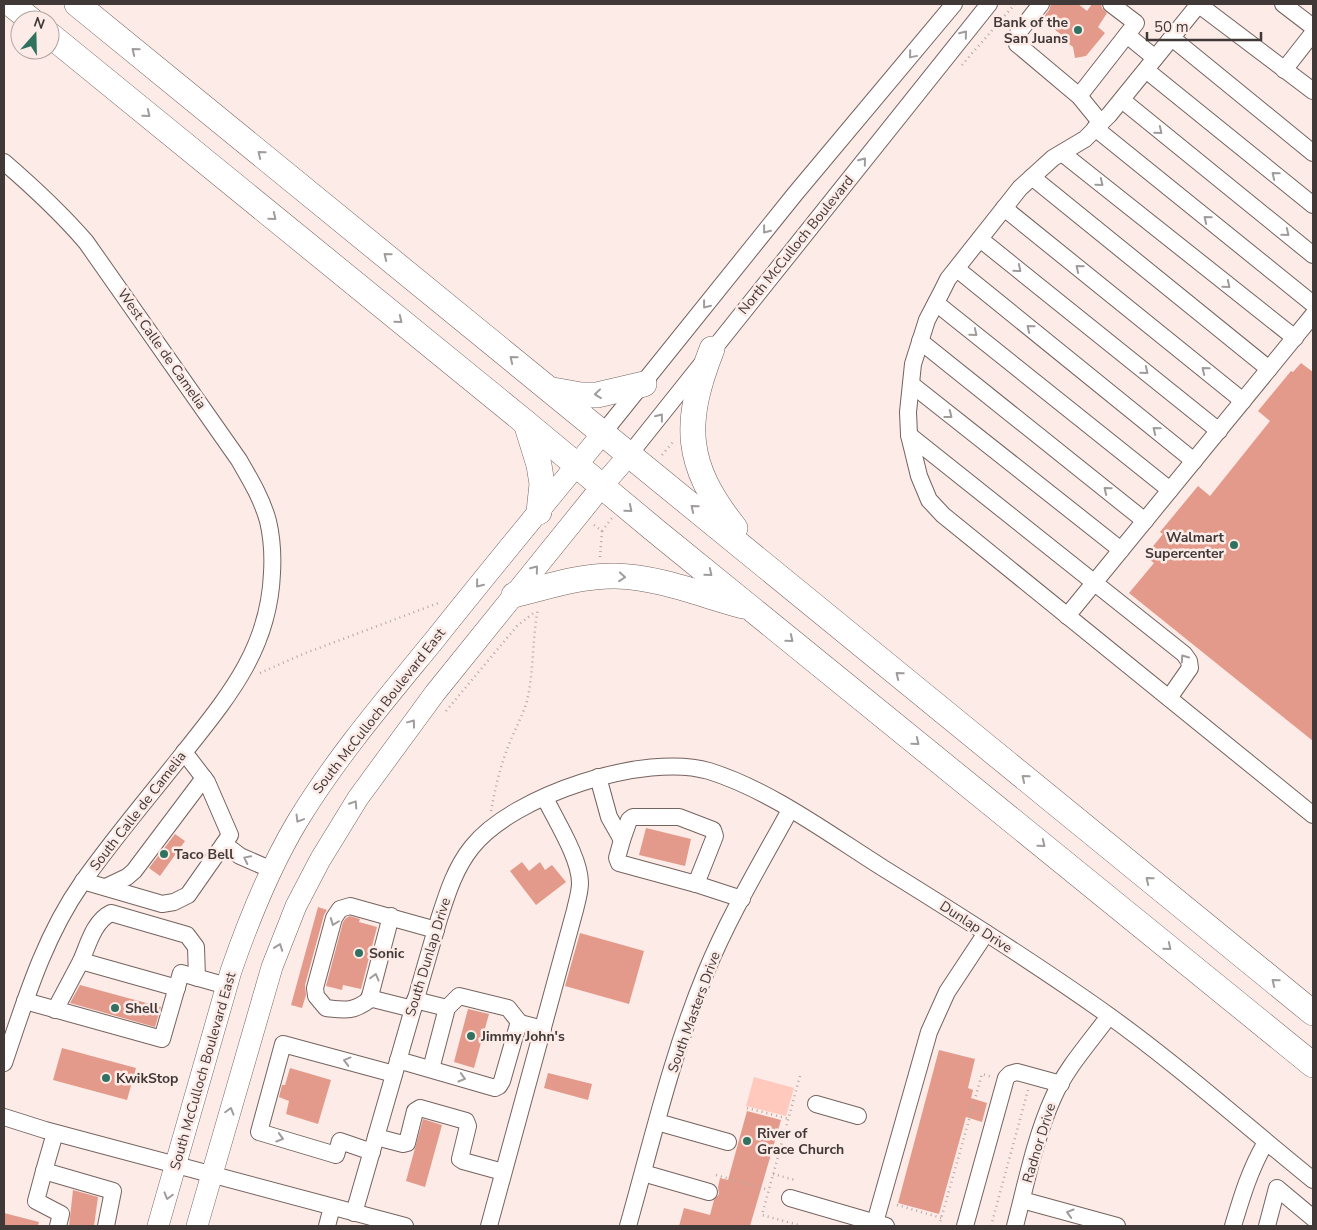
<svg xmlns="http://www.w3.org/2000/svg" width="1317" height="1230" viewBox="0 0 1317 1230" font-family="'Nunito Sans',sans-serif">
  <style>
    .green { fill: #ffc9be }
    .building { fill: #e49a8a }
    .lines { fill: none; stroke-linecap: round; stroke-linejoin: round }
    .minor-casing { stroke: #75635f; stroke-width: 18 }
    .major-casing { stroke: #75635f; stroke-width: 22 }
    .highway-casing { stroke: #75635f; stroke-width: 26 }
    .path { stroke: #b5a8a4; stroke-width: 2.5; stroke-dasharray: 1 4; stroke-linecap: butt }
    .minor { stroke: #fff; stroke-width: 16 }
    .major { stroke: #fff; stroke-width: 21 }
    .highway { stroke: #fff; stroke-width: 25 }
    .oneway { stroke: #a09c9b }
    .poi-dot { fill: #307160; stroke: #fcebe7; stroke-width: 2 }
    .labels { text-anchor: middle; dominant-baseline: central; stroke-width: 5; stroke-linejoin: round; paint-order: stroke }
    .poi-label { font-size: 14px; font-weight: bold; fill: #413937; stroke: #fcebe7; text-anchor: start }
    .street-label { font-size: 14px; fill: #413937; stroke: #fcebe7 }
  </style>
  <rect width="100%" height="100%" fill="#fcebe7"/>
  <polygon class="green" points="754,1077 794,1088 786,1116 746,1106"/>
  <g class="building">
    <polygon points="1051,4 1078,4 1087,11 1092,4 1101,4 1102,8 1107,13 1098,27 1105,33 1086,56 1075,58 1073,47 1069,44 1070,42 1042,19 1049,10"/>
    <polygon points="1301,363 1313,372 1313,741 1129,593 1154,563 1145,556 1163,534 1160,532 1198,486 1210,496 1270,421 1258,411 1291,371 1293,372"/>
    <polygon points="646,828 691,839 685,866 639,855"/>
    <polygon points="175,834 185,841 160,876 149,868"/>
    <polygon points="522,862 529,871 540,862 545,870 552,865 566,882 536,905 510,871"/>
    <polygon points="318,907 327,910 324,915 305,985 306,995 302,1008 291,1005"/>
    <polygon points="350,916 360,919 359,922 377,927 361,989 343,985 342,990 326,986 343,922 346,918"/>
    <polygon points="580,933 644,951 629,1004 565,986"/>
    <polygon points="80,985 161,1007 155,1027 70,1003"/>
    <polygon points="468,1009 489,1014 474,1068 454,1062"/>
    <polygon points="62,1048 136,1068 127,1100 53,1080"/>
    <polygon points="939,1050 975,1059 968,1088 973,1090 971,1098 987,1103 982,1122 966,1117 939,1214 898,1203"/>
    <polygon points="290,1068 331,1080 318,1124 286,1114 289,1101 279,1097 282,1085 285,1085"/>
    <polygon points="548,1073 592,1084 588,1100 544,1088"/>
    <polygon points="747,1111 781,1120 750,1226 679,1226 684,1208 710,1215 714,1200 719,1194 718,1187 720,1178 728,1180"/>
    <polygon points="423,1119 442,1125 425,1187 406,1181"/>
    <polygon points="73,1190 98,1197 94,1226 69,1226"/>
    <polygon points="4,1213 39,1222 38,1226 4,1226"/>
  </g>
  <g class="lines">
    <g class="minor-casing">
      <g id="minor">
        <polyline points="1041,4 1018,33 1017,44 1079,96 1101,123"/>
        <polyline points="1198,4 1313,91"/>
        <polyline points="1199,4 1109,115 1085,139 1053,158 1020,188 948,279 941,293 927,320 913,364 908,412 909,435 919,476 929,500 943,515 1313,815"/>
        <polyline points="1283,4 1313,27"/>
        <polyline points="1127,35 1155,58"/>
        <polyline points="1172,38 1313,153"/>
        <polyline points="1146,70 1313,205"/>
        <polyline points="1284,70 1313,33"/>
        <polyline points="1079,96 1136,23 1111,4"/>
        <polyline points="1122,100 1313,255"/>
        <polyline points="1095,128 1313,304"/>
        <polyline points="1062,153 1295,338"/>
        <path d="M4,162C33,187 61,213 86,242L239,460C250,479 262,499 268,521C272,538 273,556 272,573C269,650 227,698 182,755C148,798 113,839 82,883C44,937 25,1001 4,1063"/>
        <polyline points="1032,177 1269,369"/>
        <polyline points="1004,208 1243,401"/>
        <polyline points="980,239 1219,431"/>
        <polyline points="957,269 1194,461"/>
        <polyline points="936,303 1170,490"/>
        <polyline points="920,341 1145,521"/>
        <polyline points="911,384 1121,550"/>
        <polyline points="603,433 795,194 954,4"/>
        <polyline points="909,435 1184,654 1189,661 1190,668 1169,698"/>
        <polyline points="629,455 989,4"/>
        <polyline points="1067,616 1313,315"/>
        <polyline points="598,777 609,817 622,840 629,820 633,817 679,817 713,830 715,836 696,884 742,899"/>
        <polyline points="622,840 617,858 619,863 696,884"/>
        <polyline points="224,844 240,856 272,870"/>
        <polyline points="83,881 162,904 174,902 188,895 230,835 207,782 184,752"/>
        <polyline points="106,887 127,877 134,871 204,778"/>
        <path d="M391,916L369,1000C353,1012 345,1010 326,1008L316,996L315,988L334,918L340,909L350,906L436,930"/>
        <path d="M81,961C88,945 94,921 111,913L187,935L196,947L197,978"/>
        <polyline points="369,998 413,1009"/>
        <polyline points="415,1000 447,1008"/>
        <polyline points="25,1001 162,1039 181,973 227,986"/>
        <polyline points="55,1010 81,961 177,988"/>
        <polyline points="398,1060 495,1088 499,1086 502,1081 518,1025 520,1023 543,1029"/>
        <polyline points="431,1069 447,1008 459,996 508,1008 520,1023"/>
        <polyline points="816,1104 858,1116"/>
        <polyline points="4,1117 45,1130 405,1226"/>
        <polyline points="657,1122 728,1142"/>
        <polyline points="55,1133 44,1171 113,1191 106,1226"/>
        <polyline points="376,1137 403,1144 407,1143 415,1111 420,1108 466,1121 468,1126 460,1159 463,1161 503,1172"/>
        <polyline points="372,1152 340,1141 336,1155 259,1132 283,1044 394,1074"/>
        <polyline points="44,1171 36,1201 61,1214 58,1226"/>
        <polyline points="643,1173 709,1192"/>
        <polyline points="790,1198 886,1226"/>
        <polyline points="1022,1200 1117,1226"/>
        <path d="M354,1213L439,919C447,894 455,868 472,847C513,795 646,752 709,771C770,790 829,834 883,868C959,915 1035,963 1108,1015C1179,1066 1245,1125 1313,1180"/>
        <polyline points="327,1226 332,1207"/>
        <path d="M489,1226L575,910C577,901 580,892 580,883C580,858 556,821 545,798"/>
        <path d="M628,1226C652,1141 672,1054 706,972C729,916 761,863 790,810"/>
        <polyline points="874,1226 929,1032 947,992 986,933"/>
        <polyline points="965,1226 1006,1078 1010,1074 1017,1072 1061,1084"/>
        <path d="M1015,1226C1026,1184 1035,1138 1053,1098C1066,1068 1090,1042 1109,1016"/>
        <path d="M1233,1226C1242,1196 1250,1169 1266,1142"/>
        <polyline points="1267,1226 1277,1188 1313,1218"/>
      </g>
    </g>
    <g class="major-casing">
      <g id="major">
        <path d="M158,1226L231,971C249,919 269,869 297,822C337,756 387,698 436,638C491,569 547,501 603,433"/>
        <polyline points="197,1226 272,967 296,906 320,860 358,798 435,693 602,486 629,455"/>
      </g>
    </g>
    <g class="highway-casing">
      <g id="highway">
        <polyline points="11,4 31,20"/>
        <polyline points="77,4 1313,1013"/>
        <polyline points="50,35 526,423 657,532 1313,1065"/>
        <path d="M712,349C683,423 684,464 735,528"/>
        <polyline points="553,390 581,395 597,395 644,384"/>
        <polyline points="526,423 539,465 542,484 539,512"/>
        <path d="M514,595C547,587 582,575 616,576C658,577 702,595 743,606"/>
      </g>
    </g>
    <g class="path">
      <polyline points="962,65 1015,4"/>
      <polyline points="662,455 673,442"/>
      <polyline points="594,525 602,531 612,518"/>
      <polyline points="600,557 602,531"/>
      <polyline points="260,673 303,654 441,602"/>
      <polyline points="446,711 517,626 536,611"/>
      <path d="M491,811C495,789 500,767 508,747C514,731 522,717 527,701C534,671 532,639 538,609"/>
      <polyline points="800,1076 762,1215 802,1226"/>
      <polyline points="968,1107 983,1111"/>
      <polyline points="747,1108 789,1119"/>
      <polyline points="785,1132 807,1138"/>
      <polyline points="773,1174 795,1180"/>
      <polyline points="716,1175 769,1190"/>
      <polyline points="897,1205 942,1218"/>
      <polyline points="939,1226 982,1074 992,1077"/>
      <polyline points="991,1226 1028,1090"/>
    </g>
    <use href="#minor" class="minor"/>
    <use href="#major" class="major"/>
    <use href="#highway" class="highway"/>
  </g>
  <defs><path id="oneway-chevron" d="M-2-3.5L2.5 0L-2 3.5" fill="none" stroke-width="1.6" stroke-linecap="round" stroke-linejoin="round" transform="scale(1.25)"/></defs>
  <g class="oneway">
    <use href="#oneway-chevron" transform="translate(964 34) rotate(-51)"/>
    <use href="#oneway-chevron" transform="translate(135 51) rotate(-141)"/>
    <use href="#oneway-chevron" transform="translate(912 55) rotate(130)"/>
    <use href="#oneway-chevron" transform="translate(147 114) rotate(39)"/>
    <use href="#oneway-chevron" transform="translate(1159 131) rotate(39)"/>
    <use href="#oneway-chevron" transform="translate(261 154) rotate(-141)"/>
    <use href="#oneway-chevron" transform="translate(863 161) rotate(-51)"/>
    <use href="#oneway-chevron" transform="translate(1275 175) rotate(-141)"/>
    <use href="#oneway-chevron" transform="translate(1100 183) rotate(39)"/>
    <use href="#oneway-chevron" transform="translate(273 217) rotate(39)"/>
    <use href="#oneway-chevron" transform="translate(1207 219) rotate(-141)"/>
    <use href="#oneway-chevron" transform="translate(766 230) rotate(129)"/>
    <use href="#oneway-chevron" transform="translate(1286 233) rotate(39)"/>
    <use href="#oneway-chevron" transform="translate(387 256) rotate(-141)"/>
    <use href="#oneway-chevron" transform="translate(1079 268) rotate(-141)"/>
    <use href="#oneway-chevron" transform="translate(1018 269) rotate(39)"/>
    <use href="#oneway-chevron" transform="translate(1227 285) rotate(39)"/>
    <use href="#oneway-chevron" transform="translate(706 305) rotate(128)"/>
    <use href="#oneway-chevron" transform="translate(399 320) rotate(39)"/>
    <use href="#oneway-chevron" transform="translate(1030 328) rotate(-141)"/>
    <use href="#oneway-chevron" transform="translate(974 333) rotate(39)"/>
    <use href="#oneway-chevron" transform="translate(513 359) rotate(-141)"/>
    <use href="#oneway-chevron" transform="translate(1205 370) rotate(-141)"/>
    <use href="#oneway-chevron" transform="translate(1145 371) rotate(39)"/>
    <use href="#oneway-chevron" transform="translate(598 394) rotate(174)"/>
    <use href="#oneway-chevron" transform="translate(949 415) rotate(38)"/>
    <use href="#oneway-chevron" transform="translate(660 417) rotate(-52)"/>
    <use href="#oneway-chevron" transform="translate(1156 430) rotate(-141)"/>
    <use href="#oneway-chevron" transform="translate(1107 490) rotate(-141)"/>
    <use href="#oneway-chevron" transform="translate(694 508) rotate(-141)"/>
    <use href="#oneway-chevron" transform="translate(629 509) rotate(40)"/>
    <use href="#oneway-chevron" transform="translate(535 569) rotate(-51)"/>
    <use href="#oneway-chevron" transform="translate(709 573) rotate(39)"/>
    <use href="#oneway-chevron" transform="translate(622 577) rotate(5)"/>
    <use href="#oneway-chevron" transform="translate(479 584) rotate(129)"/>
    <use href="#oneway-chevron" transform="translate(790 639) rotate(39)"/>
    <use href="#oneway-chevron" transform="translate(1184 658) rotate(-125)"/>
    <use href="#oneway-chevron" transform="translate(899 675) rotate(-141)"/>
    <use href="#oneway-chevron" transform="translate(412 723) rotate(-53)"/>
    <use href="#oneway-chevron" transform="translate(916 742) rotate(39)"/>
    <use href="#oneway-chevron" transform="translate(1025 778) rotate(-141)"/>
    <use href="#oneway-chevron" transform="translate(354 804) rotate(-57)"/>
    <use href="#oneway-chevron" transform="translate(299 819) rotate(121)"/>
    <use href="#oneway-chevron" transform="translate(1042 844) rotate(39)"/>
    <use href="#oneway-chevron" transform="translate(247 859) rotate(-154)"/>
    <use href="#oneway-chevron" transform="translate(1149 880) rotate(-141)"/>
    <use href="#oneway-chevron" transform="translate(334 922) rotate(111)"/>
    <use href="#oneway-chevron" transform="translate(279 947) rotate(-70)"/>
    <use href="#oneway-chevron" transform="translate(1168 947) rotate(39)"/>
    <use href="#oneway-chevron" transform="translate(375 977) rotate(-75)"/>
    <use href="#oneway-chevron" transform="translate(1275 982) rotate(-141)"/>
    <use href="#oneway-chevron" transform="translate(347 1061) rotate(-165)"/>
    <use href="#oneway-chevron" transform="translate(462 1078) rotate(16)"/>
    <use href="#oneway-chevron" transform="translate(230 1111) rotate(-74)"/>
    <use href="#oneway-chevron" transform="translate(280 1138) rotate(17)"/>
    <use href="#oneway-chevron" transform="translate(168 1196) rotate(106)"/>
    <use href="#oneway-chevron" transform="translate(1070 1213) rotate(-164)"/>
  </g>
  <g class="poi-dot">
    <circle cx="1078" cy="30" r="5"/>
    <circle cx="1234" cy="545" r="5"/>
    <circle cx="164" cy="854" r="5"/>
    <circle cx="359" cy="953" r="5"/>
    <circle cx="115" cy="1008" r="5"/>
    <circle cx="471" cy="1036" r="5"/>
    <circle cx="106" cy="1078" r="5"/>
    <circle cx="747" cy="1141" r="5"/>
  </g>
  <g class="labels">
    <g class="poi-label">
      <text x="1068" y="22" text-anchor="end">Bank of the<tspan x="1068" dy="16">San Juans</tspan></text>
      <text x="1224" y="537" text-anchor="end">Walmart<tspan x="1224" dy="16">Supercenter</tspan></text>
      <text x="174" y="854">Taco Bell</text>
      <text x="369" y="953">Sonic</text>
      <text x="125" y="1008">Shell</text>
      <text x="481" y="1036">Jimmy John's</text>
      <text x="116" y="1078">KwikStop</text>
      <text x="757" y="1133">River of<tspan x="757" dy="16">Grace Church</tspan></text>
    </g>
    <g class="street-label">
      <text transform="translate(796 245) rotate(-51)">North McCulloch Boulevard</text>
      <text transform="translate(162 349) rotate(55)">West Calle de Camelia</text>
      <text transform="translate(379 711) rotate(-52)">South McCulloch Boulevard East</text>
      <text transform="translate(138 811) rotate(-52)">South Calle de Camelia</text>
      <text transform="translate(976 927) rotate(33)">Dunlap Drive</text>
      <text transform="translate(428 957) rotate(-73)">South Dunlap Drive</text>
      <text transform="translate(694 1012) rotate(-70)">South Masters Drive</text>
      <text transform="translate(203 1071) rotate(-74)">South McCulloch Boulevard East</text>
      <text transform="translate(1039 1143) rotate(-73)">Radnor Drive</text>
    </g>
  </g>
  <rect width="1317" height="1230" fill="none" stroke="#413937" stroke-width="10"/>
  <g transform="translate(35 35) rotate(20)"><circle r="24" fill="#fcebe7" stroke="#b1a4a1"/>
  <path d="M0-4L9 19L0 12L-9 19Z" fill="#307160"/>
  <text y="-8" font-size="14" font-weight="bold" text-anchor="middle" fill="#413937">N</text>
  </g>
  <path d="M1147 32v8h114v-8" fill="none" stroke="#413937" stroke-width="2.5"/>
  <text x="1154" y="32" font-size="15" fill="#413937" stroke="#fcebe7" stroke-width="4" paint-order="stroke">50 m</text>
</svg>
